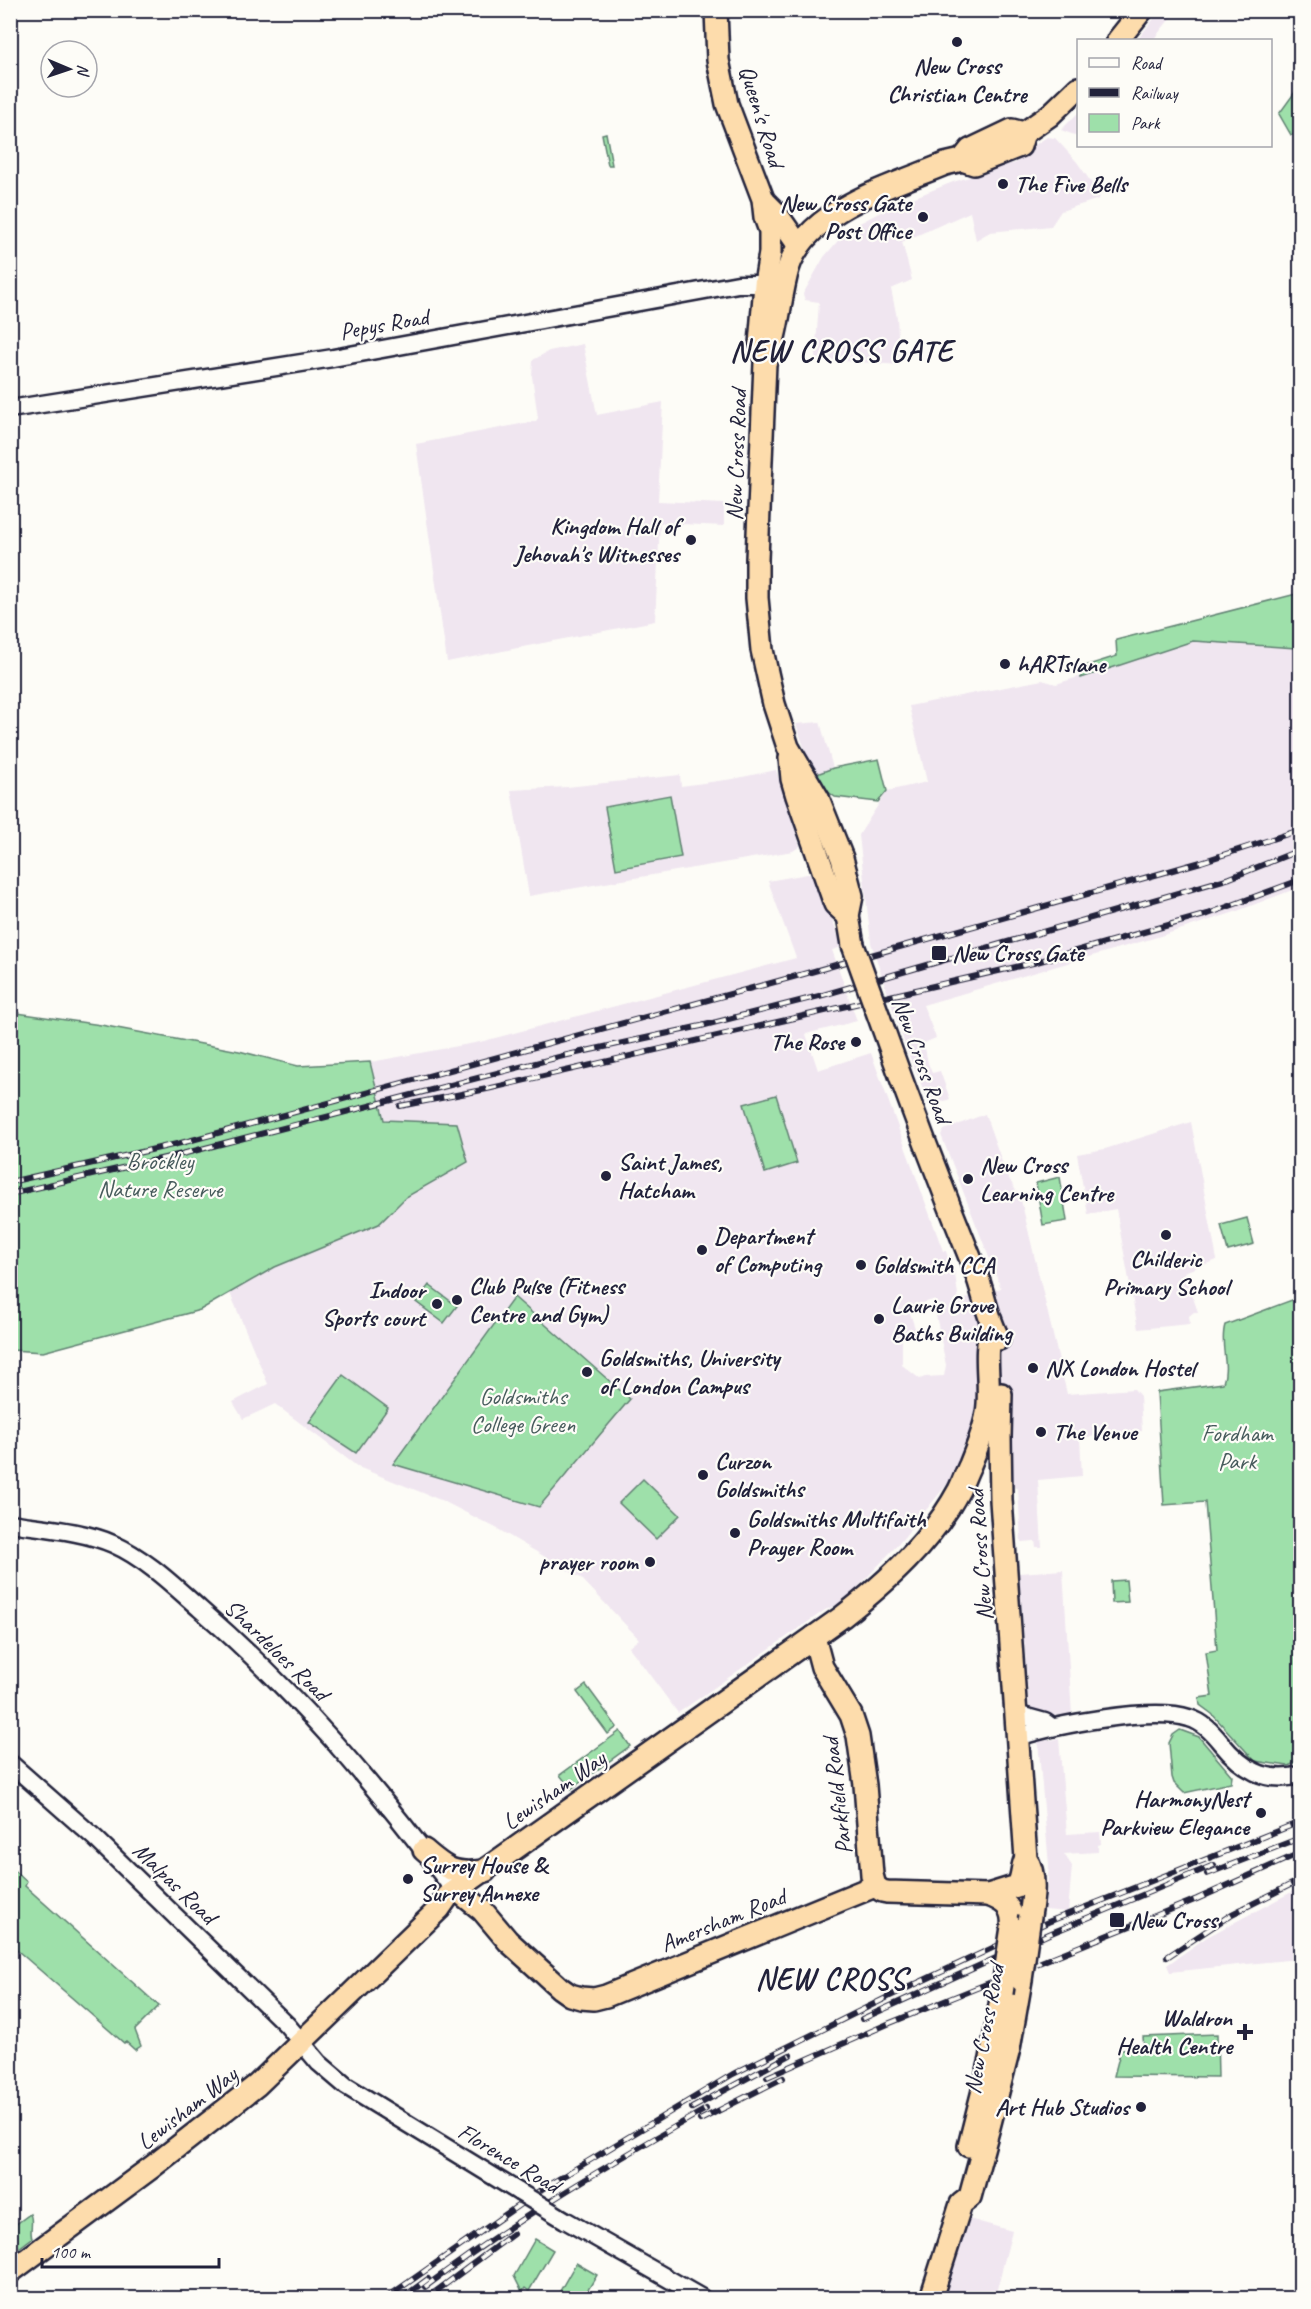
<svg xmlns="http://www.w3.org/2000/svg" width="1311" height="2309" viewBox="0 0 1311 2309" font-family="Caveat,sans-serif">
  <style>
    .built { fill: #f0e6f0; fill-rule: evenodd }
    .green { fill: #9ee0aa; stroke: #608172; stroke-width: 1.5 }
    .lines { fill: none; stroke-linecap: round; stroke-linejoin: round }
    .secondary-casing { stroke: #22223b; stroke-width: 21 }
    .highway-casing { stroke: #22223b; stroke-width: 26 }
    .secondary { stroke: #fdfcf7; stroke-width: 16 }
    .highway { stroke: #fddcac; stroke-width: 21 }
    .rail-casing { stroke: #22223b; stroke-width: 6 }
    .rail { stroke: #fdfcf7; stroke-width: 4; stroke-dasharray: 11; stroke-linecap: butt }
    .secondary-bridge-casing { stroke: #22223b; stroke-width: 21; stroke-linecap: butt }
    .highway-bridge-casing { stroke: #22223b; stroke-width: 26; stroke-linecap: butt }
    .secondary-bridge { stroke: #fdfcf7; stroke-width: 16 }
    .highway-bridge { stroke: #fddcac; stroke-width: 21 }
    .poi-dot { fill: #22223b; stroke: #fdfcf7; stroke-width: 2 }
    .labels { text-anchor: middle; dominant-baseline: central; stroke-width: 4.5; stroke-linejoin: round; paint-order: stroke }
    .poi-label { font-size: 24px; font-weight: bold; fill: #22223b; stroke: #fdfcf7; text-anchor: start }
    .street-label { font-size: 24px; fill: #22223b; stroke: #fdfcf7 }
    .park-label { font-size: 24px; fill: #475b5c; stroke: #fdfcf7 }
    .district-label { font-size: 30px; font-weight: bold; letter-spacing: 1.5px; fill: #22223b; stroke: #fdfcf7 }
  </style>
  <rect width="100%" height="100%" fill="#fdfcf7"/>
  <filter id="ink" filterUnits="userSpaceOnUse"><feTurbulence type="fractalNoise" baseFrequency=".0167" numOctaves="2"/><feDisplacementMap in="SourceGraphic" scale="12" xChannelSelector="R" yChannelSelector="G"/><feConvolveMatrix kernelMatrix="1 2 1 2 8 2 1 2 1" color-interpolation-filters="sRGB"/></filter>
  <g filter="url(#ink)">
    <g class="built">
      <polygon points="1160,11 1176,11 1153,40 1137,40"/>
      <polygon points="1078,113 1077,136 1061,130"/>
      <polygon points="1047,137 1055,138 1077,162 1100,195 1099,199 1061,211 1051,226 990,232 976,240 970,212 902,242 912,280 891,289 897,318 900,365 815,359 819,302 805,300 803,294 824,257 842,236 858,224 890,207 953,182 982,173 985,169 1016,163 1026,151"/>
      <polygon points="583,344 597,415 663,402 658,501 724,504 724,526 660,523 655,621 447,662 416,444 536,421 538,418 532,376 533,360 549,351"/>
      <polygon points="1193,641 1297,648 1300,664 1300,887 1232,913 1154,938 923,1005 936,1038 924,1043 928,1063 932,1073 940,1071 950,1099 934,1105 929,1103 906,1048 871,943 859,835 887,791 927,782 909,706 1042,680 1056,684"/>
      <polygon points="820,722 833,768 814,776 796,724"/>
      <polygon points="776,770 800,846 793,851 529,896 511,790 567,787 680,775 681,786 733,779"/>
      <path d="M813,873L817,876L842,947L832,950L857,1021L806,1034L818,1070L871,1053L943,1251H946L951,1268H954L959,1301L1001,1288L941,1135L944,1130L985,1114L1006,1173L1021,1200L1067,1394L1134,1389L1140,1396L1142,1431L1080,1438L1082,1476L1038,1480L1042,1547H1036L1035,1541L1021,1542L1018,1488L1008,1487L1005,1457L962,1446L964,1463L901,1541L844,1602L825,1610L678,1713L629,1647L639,1639L581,1578L496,1528L443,1501L358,1467L275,1404L243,1419L233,1402L268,1384L230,1293L275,1267L379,1224L406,1197L468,1162L457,1123L10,1167L375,1082L371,1062L480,1042L796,958L768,881ZM933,1300L946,1365L944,1376L925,1377L920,1379L902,1365V1333L916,1331L908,1307Z"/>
      <polygon points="1191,1122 1217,1260 1184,1272 1198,1312 1194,1312 1189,1316 1190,1324 1138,1329 1116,1209 1088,1214 1077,1154 1105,1149"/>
      <polygon points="1063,1570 1072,1715 1042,1716 1031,1710 1029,1705 1019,1573"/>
      <polygon points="1059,1739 1067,1834 1100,1832 1101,1844 1098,1845 1098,1852 1064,1854 1072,1866 1068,1912 1045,1910 1049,1865 1038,1741"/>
      <polygon points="1299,1888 1300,1955 1297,1959 1170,1972 1167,1965 1207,1937"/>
      <polygon points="969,2219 1012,2231 995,2297 943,2298"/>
    </g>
    <g class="green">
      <polygon points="1300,85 1300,134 1291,135 1279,114"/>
      <polygon points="606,133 612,165 608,165 602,134"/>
      <polygon points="1300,593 1300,664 1296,648 1193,641 1081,678 1079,668 1117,656 1116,640"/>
      <polygon points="879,759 887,791 878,802 835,797 827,791 817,774 833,768"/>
      <polygon points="670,795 681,857 616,869 605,807"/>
      <polygon points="10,1012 101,1025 239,1051 298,1066 370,1062 384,1120 457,1123 468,1162 406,1197 379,1224 275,1267 200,1310 43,1352 11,1350"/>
      <polygon points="776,1095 797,1163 765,1173 744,1104"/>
      <polygon points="1060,1177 1067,1221 1043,1225 1036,1183"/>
      <polygon points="1247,1218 1254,1244 1228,1251 1221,1225"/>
      <polygon points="429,1285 457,1306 444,1323 416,1302"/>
      <polygon points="514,1297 630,1399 539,1507 393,1464"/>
      <path d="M1300,1297V1761L1288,1766L1255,1761L1212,1714L1200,1705L1199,1698L1212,1696L1206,1652L1217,1650L1205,1502L1164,1505L1157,1392L1223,1383C1230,1364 1219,1345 1225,1325Z"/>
      <polygon points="343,1375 388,1408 356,1453 309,1422"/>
      <polygon points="643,1479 680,1515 656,1539 619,1503"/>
      <polygon points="1126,1580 1128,1602 1112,1603 1111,1581"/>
      <polygon points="586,1685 617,1727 608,1734 577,1692"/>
      <polygon points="1180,1730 1199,1737 1232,1776 1231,1783 1184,1793 1174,1783 1172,1777 1169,1743 1173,1735"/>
      <polygon points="620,1731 630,1746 571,1789 560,1775"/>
      <polygon points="10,1867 27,1882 25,1886 159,2006 135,2030 141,2046 135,2050 126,2042 124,2043 11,1945"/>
      <polygon points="1217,2034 1218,2077 1114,2076 1121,2049 1144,2048 1143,2037"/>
      <path d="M30,2214C34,2222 29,2230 32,2238L11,2254V2228Z"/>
      <polygon points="535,2239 553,2250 529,2291 525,2288 522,2292 514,2276"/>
      <polygon points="576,2263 597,2275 583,2298 556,2298"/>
    </g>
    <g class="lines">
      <g class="secondary-casing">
        <g id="secondary">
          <polyline points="10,409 333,358 738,284 765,284"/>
          <path d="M10,1523C42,1528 84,1531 113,1544C145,1558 174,1586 200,1609C294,1690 373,1783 447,1881L457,1890"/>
          <polyline points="1016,1714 1045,1722 1052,1727"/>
          <path d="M1018,1737C1055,1725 1152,1706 1189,1718C1203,1722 1212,1732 1221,1743C1242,1769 1266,1784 1300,1775"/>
          <polyline points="10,1763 95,1838 287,2025 319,2063 346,2086 519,2192"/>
          <polyline points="565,2220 702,2298"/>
        </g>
      </g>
      <g class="highway-casing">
        <g id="highway">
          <polyline points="716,10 718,60 727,104 763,199 765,217 770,231 770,253 765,284 760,344 764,357"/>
          <polyline points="1118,40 1142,10"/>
          <polyline points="962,160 970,150 1012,130 1024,133"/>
          <polyline points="765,202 776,213 799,246"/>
          <polyline points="790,758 792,779 797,796 835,904 848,916"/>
          <path d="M853,945L848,916L852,896L842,858L818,798L788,747L774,704L762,650L757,598V559L765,363C779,333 779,301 788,269C806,209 893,186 945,164L962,160L974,164L1020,146L1024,133L1050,115L1078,88"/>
          <path d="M879,1017C909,1102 941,1186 975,1270C984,1293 987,1318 999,1339"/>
          <path d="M1001,1394L1000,1437L1001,1500L1026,1859C1037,1874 1033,1898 1030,1916"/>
          <polyline points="814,1637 822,1667 851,1715 858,1736 865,1785 872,1875 875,1886"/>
          <path d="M424,1850C447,1870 454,1875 485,1871"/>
          <path d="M875,1886L882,1891L887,1892L988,1895L1017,1886C1023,1878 1021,1869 1025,1860"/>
          <polyline points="457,1890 482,1910 508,1941 560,1988 570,1995 581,1998 594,1999 606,1996 875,1886"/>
          <path d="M988,1895C1005,1901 1014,1908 1012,1927"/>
          <polyline points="969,2146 991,2059 1002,1993"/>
          <path d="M10,2272L152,2167L257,2085L439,1909L448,1896L842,1617C888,1581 931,1542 959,1490C963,1482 966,1473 970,1465C977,1448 984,1431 987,1413C992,1385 982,1353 992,1327"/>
          <polyline points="931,2298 961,2204 970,2197 989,2127 1009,2049 1021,1980"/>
        </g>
      </g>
      <use href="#secondary" class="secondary"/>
      <use href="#highway" class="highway"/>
      <g class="rail-casing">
        <g id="rail">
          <polyline points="400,1106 487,1089 1033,963 1208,914 1300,880"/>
          <polyline points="10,1182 181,1143 793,977 1201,862 1300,830"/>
          <polyline points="10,1194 182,1154 563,1056 701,1026 823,995 1230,878 1300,850"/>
          <polyline points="1207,1874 1300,1838"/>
          <polyline points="1167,1957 1232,1914 1300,1880"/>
          <polyline points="862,2019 1049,1934 1214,1865"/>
          <polyline points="767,2077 890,2023 1197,1899 1300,1853"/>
          <polyline points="692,2108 790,2055"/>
          <polyline points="700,2120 783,2078"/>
          <path d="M425,2287C514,2220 609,2164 706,2109"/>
          <polyline points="386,2298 542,2189 733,2074 890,1996 1048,1922 1300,1822"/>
          <polyline points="402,2298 428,2279"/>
          <polyline points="427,2298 513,2234"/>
        </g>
      </g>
      <use href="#rail" class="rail"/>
      <g class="secondary-bridge-casing">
        <polyline id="secondary-bridge" points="519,2192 565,2220"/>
      </g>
      <g class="highway-bridge-casing">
        <g id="highway-bridge">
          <polyline points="853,945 879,1017"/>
          <polyline points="1021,1980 1030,1916"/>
          <polyline points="1002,1993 1012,1927"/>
        </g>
      </g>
      <use href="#secondary-bridge" class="secondary-bridge"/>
      <use href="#highway-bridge" class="highway-bridge"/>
    </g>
  </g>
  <g class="poi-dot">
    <circle cx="957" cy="42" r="6"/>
    <circle cx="1003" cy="184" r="6"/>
    <circle cx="923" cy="217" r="6"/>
    <circle cx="691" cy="540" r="6"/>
    <circle cx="1005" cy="664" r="6"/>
    <rect x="931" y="945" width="16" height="16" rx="3"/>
    <circle cx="856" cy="1042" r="6"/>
    <circle cx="606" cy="1176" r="6"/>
    <circle cx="968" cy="1179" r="6"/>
    <circle cx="1166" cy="1235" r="6"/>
    <circle cx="702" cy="1250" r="6"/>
    <circle cx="861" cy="1265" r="6"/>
    <circle cx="457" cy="1300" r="6"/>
    <circle cx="437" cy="1304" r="6"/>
    <circle cx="879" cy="1319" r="6"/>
    <circle cx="1033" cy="1368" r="6"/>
    <circle cx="587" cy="1372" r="6"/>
    <circle cx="1041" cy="1432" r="6"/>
    <circle cx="703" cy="1475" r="6"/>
    <circle cx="735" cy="1533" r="6"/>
    <circle cx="650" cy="1562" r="6"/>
    <circle cx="1261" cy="1813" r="6"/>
    <circle cx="408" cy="1879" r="6"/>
    <rect x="1109" y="1912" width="16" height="16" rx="3"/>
    <path d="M1242 2023h6v6h6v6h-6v6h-6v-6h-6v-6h6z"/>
    <circle cx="1141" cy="2107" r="6"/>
  </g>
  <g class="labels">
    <g class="poi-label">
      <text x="957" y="66" text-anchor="middle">New Cross<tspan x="957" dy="28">Christian Centre</tspan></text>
      <text x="1015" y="184">The Five Bells</text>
      <text x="911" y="203" text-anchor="end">New Cross Gate<tspan x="911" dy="28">Post Office</tspan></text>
      <text x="679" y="526" text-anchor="end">Kingdom Hall of<tspan x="679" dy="28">Jehovah's Witnesses</tspan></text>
      <text x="1017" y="664">hARTslane</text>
      <text x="952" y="953">New Cross Gate</text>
      <text x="844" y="1042" text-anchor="end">The Rose</text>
      <text x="618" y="1162">Saint James,<tspan x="618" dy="28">Hatcham</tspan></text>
      <text x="980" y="1165">New Cross<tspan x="980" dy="28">Learning Centre</tspan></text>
      <text x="714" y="1236">Department<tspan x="714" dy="28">of Computing</tspan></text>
      <text x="1166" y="1259" text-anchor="middle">Childeric<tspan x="1166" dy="28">Primary School</tspan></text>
      <text x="873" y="1265">Goldsmith CCA</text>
      <text x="469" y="1286">Club Pulse (Fitness<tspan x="469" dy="28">Centre and Gym)</tspan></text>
      <text x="425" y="1290" text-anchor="end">Indoor<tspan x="425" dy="28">Sports court</tspan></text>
      <text x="891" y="1305">Laurie Grove<tspan x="891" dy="28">Baths Building</tspan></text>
      <text x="599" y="1358">Goldsmiths, University<tspan x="599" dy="28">of London Campus</tspan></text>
      <text x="1045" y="1368">NX London Hostel</text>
      <text x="1053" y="1432">The Venue</text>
      <text x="715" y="1461">Curzon<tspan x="715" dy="28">Goldsmiths</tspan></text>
      <text x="747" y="1519">Goldsmiths Multifaith<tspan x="747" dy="28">Prayer Room</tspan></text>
      <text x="638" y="1562" text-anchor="end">prayer room</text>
      <text x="1249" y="1799" text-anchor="end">HarmonyNest<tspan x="1249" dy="28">Parkview Elegance</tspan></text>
      <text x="420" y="1865">Surrey House &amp;<tspan x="420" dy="28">Surrey Annexe</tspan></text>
      <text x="1130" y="1920">New Cross</text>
      <text x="1232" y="2018" text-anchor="end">Waldron<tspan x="1232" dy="28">Health Centre</tspan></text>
      <text x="1129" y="2107" text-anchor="end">Art Hub Studios</text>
    </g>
    <g class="street-label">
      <text transform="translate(762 116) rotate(73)">Queen's Road</text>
      <text transform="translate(384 324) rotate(-10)">Pepys Road</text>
      <text transform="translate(736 455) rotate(-88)">New Cross Road</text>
      <text transform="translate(922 1060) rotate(70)">New Cross Road</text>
      <text transform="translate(980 1555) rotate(-94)">New Cross Road</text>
      <text transform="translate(277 1650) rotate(44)">Shardeloes Road</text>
      <text transform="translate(554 1790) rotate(-35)">Lewisham Way</text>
      <text transform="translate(837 1796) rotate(-97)">Parkfield Road</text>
      <text transform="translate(175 1883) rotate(44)">Malpas Road</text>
      <text transform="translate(723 1920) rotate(-22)">Amersham Road</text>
      <text transform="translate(984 2029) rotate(-79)">New Cross Road</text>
      <text transform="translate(187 2108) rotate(-38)">Lewisham Way</text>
      <text transform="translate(509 2158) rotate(31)">Florence Road</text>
    </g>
    <g class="park-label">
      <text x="160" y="1161">Brockley<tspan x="160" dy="28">Nature Reserve</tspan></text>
      <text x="523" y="1396">Goldsmiths<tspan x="523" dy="28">College Green</tspan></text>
      <text x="1237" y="1433">Fordham<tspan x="1237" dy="28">Park</tspan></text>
    </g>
    <g class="district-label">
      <text x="842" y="351">NEW CROSS GATE</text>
      <text x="831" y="1979">NEW CROSS</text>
    </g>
  </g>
  <rect width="1311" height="2309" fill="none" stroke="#fdfcf7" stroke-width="36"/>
  <rect x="18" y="18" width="1275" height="2273" fill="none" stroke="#22223b" stroke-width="2" filter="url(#ink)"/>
  <rect x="1077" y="39" width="195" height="108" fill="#fdfcf7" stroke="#a5a5ac" stroke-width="1.5"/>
  <rect x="1089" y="58" width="30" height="9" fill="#fdfcf7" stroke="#a5a5ac" stroke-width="1.5"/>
  <text x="1131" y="69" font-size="18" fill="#22223b">Road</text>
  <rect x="1089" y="88" width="30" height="9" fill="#22223b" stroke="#a5a5ac" stroke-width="1.5"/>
  <text x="1131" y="99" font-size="18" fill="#22223b">Railway</text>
  <rect x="1089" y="114" width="30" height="18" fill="#9ee0aa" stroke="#a5a5ac" stroke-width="1.5"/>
  <text x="1131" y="129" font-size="18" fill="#22223b">Park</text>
  <g transform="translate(69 69) rotate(92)"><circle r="28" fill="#fdfcf7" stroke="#a5a5ac" stroke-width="1.5"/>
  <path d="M0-4.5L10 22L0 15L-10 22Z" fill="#22223b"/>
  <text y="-9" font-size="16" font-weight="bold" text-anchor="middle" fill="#22223b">N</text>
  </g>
  <path d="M42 2258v9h177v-9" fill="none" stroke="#22223b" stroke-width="3"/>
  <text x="51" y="2258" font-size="18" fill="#22223b" stroke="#fdfcf7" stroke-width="4.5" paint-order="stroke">100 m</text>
</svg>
